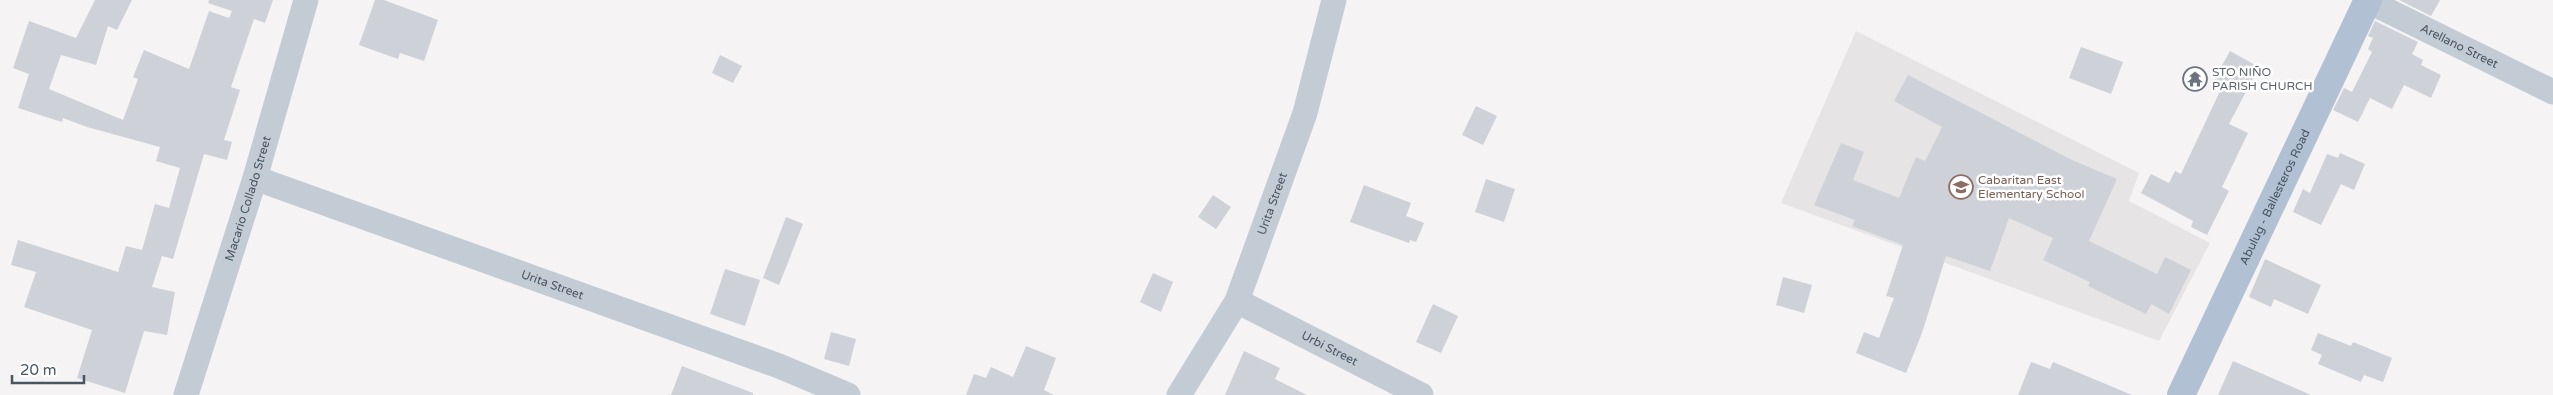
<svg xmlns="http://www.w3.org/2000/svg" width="2553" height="395" viewBox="0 0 2553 395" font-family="'Varela Round',sans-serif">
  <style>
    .education { fill: #e6e4e5 }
    .building { fill: #ced1d8 }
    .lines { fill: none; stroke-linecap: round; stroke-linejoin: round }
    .minor { stroke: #c3ccd5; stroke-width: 25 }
    .major { stroke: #b1c1d3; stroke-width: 28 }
    .labels { text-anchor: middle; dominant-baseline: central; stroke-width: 5; stroke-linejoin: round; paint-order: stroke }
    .street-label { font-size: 12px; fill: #485563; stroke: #fff }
    .worship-label { font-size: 12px; fill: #5b616d; stroke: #fff; text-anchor: start }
    .education-label { font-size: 12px; fill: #785e54; stroke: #fff; text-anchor: start }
  </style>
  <rect width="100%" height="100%" fill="#f5f3f3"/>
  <polygon class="education" points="1856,31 2139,173 2129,201 2210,243 2159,341 1781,203"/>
  <g class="building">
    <polygon points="95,0 132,0 117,30 108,26 96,65 61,55 49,89 123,120 138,79 133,77 144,50 189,69 209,11 229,18 232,11 208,3 209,0 273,0 265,23 254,19 231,87 240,90 224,140 232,142 227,160 204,154 173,259 162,256 152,287 175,292 167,335 144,331 125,393 77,378 92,330 24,307 36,272 11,265 18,240 118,272 126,246 142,250 155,204 169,208 180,168 156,161 160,147 87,127 63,118 62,122 18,108 29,74 13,68 29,21 76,38"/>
    <polygon points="375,0 384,0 438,20 424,61 400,53 398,59 359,45"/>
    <polygon points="2399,0 2440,0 2431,16"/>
    <polygon points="2375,21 2418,42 2412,54 2423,60 2421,65 2441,75 2431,98 2404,85 2392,109 2370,98 2358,122 2333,110 2344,88 2352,92 2372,52 2368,49 2373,38 2368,36"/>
    <polygon points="2081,47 2123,62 2111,94 2069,78"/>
    <polygon points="2230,51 2259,67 2229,124 2248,133 2222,187 2229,191 2207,235 2191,227 2193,221 2141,193 2151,174 2169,183 2175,171 2181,174 2222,87 2213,82"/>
    <polygon points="720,55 742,66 733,83 712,73"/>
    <polygon points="1908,75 2072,160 2117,179 2089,241 2157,274 2165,257 2191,270 2169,314 2151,304 2146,314 2088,286 2090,282 2043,260 2053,238 2009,218 1990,271 1946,256 1922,333 1906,373 1856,353 1864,332 1879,338 1894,298 1886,296 1903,245 1852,226 1855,220 1814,205 1841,143 1864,152 1853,180 1899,198 1916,157 1925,161 1942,127 1894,101"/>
    <polygon points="1476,106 1497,116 1483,145 1462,135"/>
    <polygon points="2340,153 2365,164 2354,190 2341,184 2321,225 2293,212 2303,189 2310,193 2327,154 2338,158"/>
    <polygon points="1486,179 1515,189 1504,222 1475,212"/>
    <polygon points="1364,185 1411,203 1406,216 1424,223 1416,242 1410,240 1409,243 1350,222"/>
    <polygon points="1213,195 1231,207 1216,229 1198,217"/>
    <polygon points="786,217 803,224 779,285 763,278"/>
    <polygon points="2265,259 2321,285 2308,314 2274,299 2271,307 2249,297"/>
    <polygon points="725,269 760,280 745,326 710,314"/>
    <polygon points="1153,273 1173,282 1161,312 1140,302"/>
    <polygon points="1783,277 1812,285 1804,313 1776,305"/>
    <polygon points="1433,304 1458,316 1441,353 1416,342"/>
    <polygon points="831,332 856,339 849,366 824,359"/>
    <polygon points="2318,333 2351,346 2353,342 2392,358 2383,382 2364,375 2361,382 2318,364 2322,355 2311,350"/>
    <polygon points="1026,346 1056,358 1044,390 1054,395 966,395 974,374 986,378 991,367 1013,377"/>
    <polygon points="1244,351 1280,368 1275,379 1307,395 1225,395"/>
    <polygon points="2233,361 2311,395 2218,395"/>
    <polygon points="2031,362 2050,369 2053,362 2132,395 2018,395"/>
    <polygon points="682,366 753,393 753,395 671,395"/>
  </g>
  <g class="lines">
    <g class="minor">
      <path id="s1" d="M2366,0L2553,92"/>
      <path id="s2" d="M255,178L779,366L848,395"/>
      <path id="s3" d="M1237,301L1421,395"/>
      <path id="s4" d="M186,395L255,178L306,0"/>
      <path id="s5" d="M1179,395L1237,301L1305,113L1334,0"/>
    </g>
    <path class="major" id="s6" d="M2181,395L2368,0"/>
  </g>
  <defs>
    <g id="temple-ring" transform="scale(1.25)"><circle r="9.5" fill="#fff" stroke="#6b7280" stroke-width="1.5"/><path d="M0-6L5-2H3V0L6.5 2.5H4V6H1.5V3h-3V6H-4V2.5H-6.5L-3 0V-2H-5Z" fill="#6b7280"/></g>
    <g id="school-ring" transform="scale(1.25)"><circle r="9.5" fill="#fff" stroke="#8d6e63" stroke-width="1.5"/><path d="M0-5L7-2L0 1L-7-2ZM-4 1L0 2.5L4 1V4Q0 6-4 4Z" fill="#8d6e63"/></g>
  </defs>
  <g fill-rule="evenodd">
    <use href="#temple-ring" x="2195" y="79"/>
    <use href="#school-ring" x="1961" y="187"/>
  </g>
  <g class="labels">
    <g class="street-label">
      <text stroke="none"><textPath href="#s1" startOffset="104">Arellano Street</textPath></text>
      <text stroke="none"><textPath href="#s4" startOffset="206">Macario Collado Street</textPath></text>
      <text stroke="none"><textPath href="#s6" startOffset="219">Abulug - Ballesteros Road</textPath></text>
      <text stroke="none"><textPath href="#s5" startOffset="214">Urita Street</textPath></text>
      <text stroke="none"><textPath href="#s2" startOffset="316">Urita Street</textPath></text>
      <text stroke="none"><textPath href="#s3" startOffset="104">Urbi Street</textPath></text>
    </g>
    <g class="worship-label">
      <text x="2212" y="72">STO NIÑO<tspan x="2212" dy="14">PARISH CHURCH</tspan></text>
    </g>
    <g class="education-label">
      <text x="1978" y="180">Cabaritan East<tspan x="1978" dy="14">Elementary School</tspan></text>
    </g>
  </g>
  <path d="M12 375v8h72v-8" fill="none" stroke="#485563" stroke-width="2.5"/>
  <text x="20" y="375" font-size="15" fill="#485563" stroke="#ffffff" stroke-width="4" paint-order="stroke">20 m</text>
</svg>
